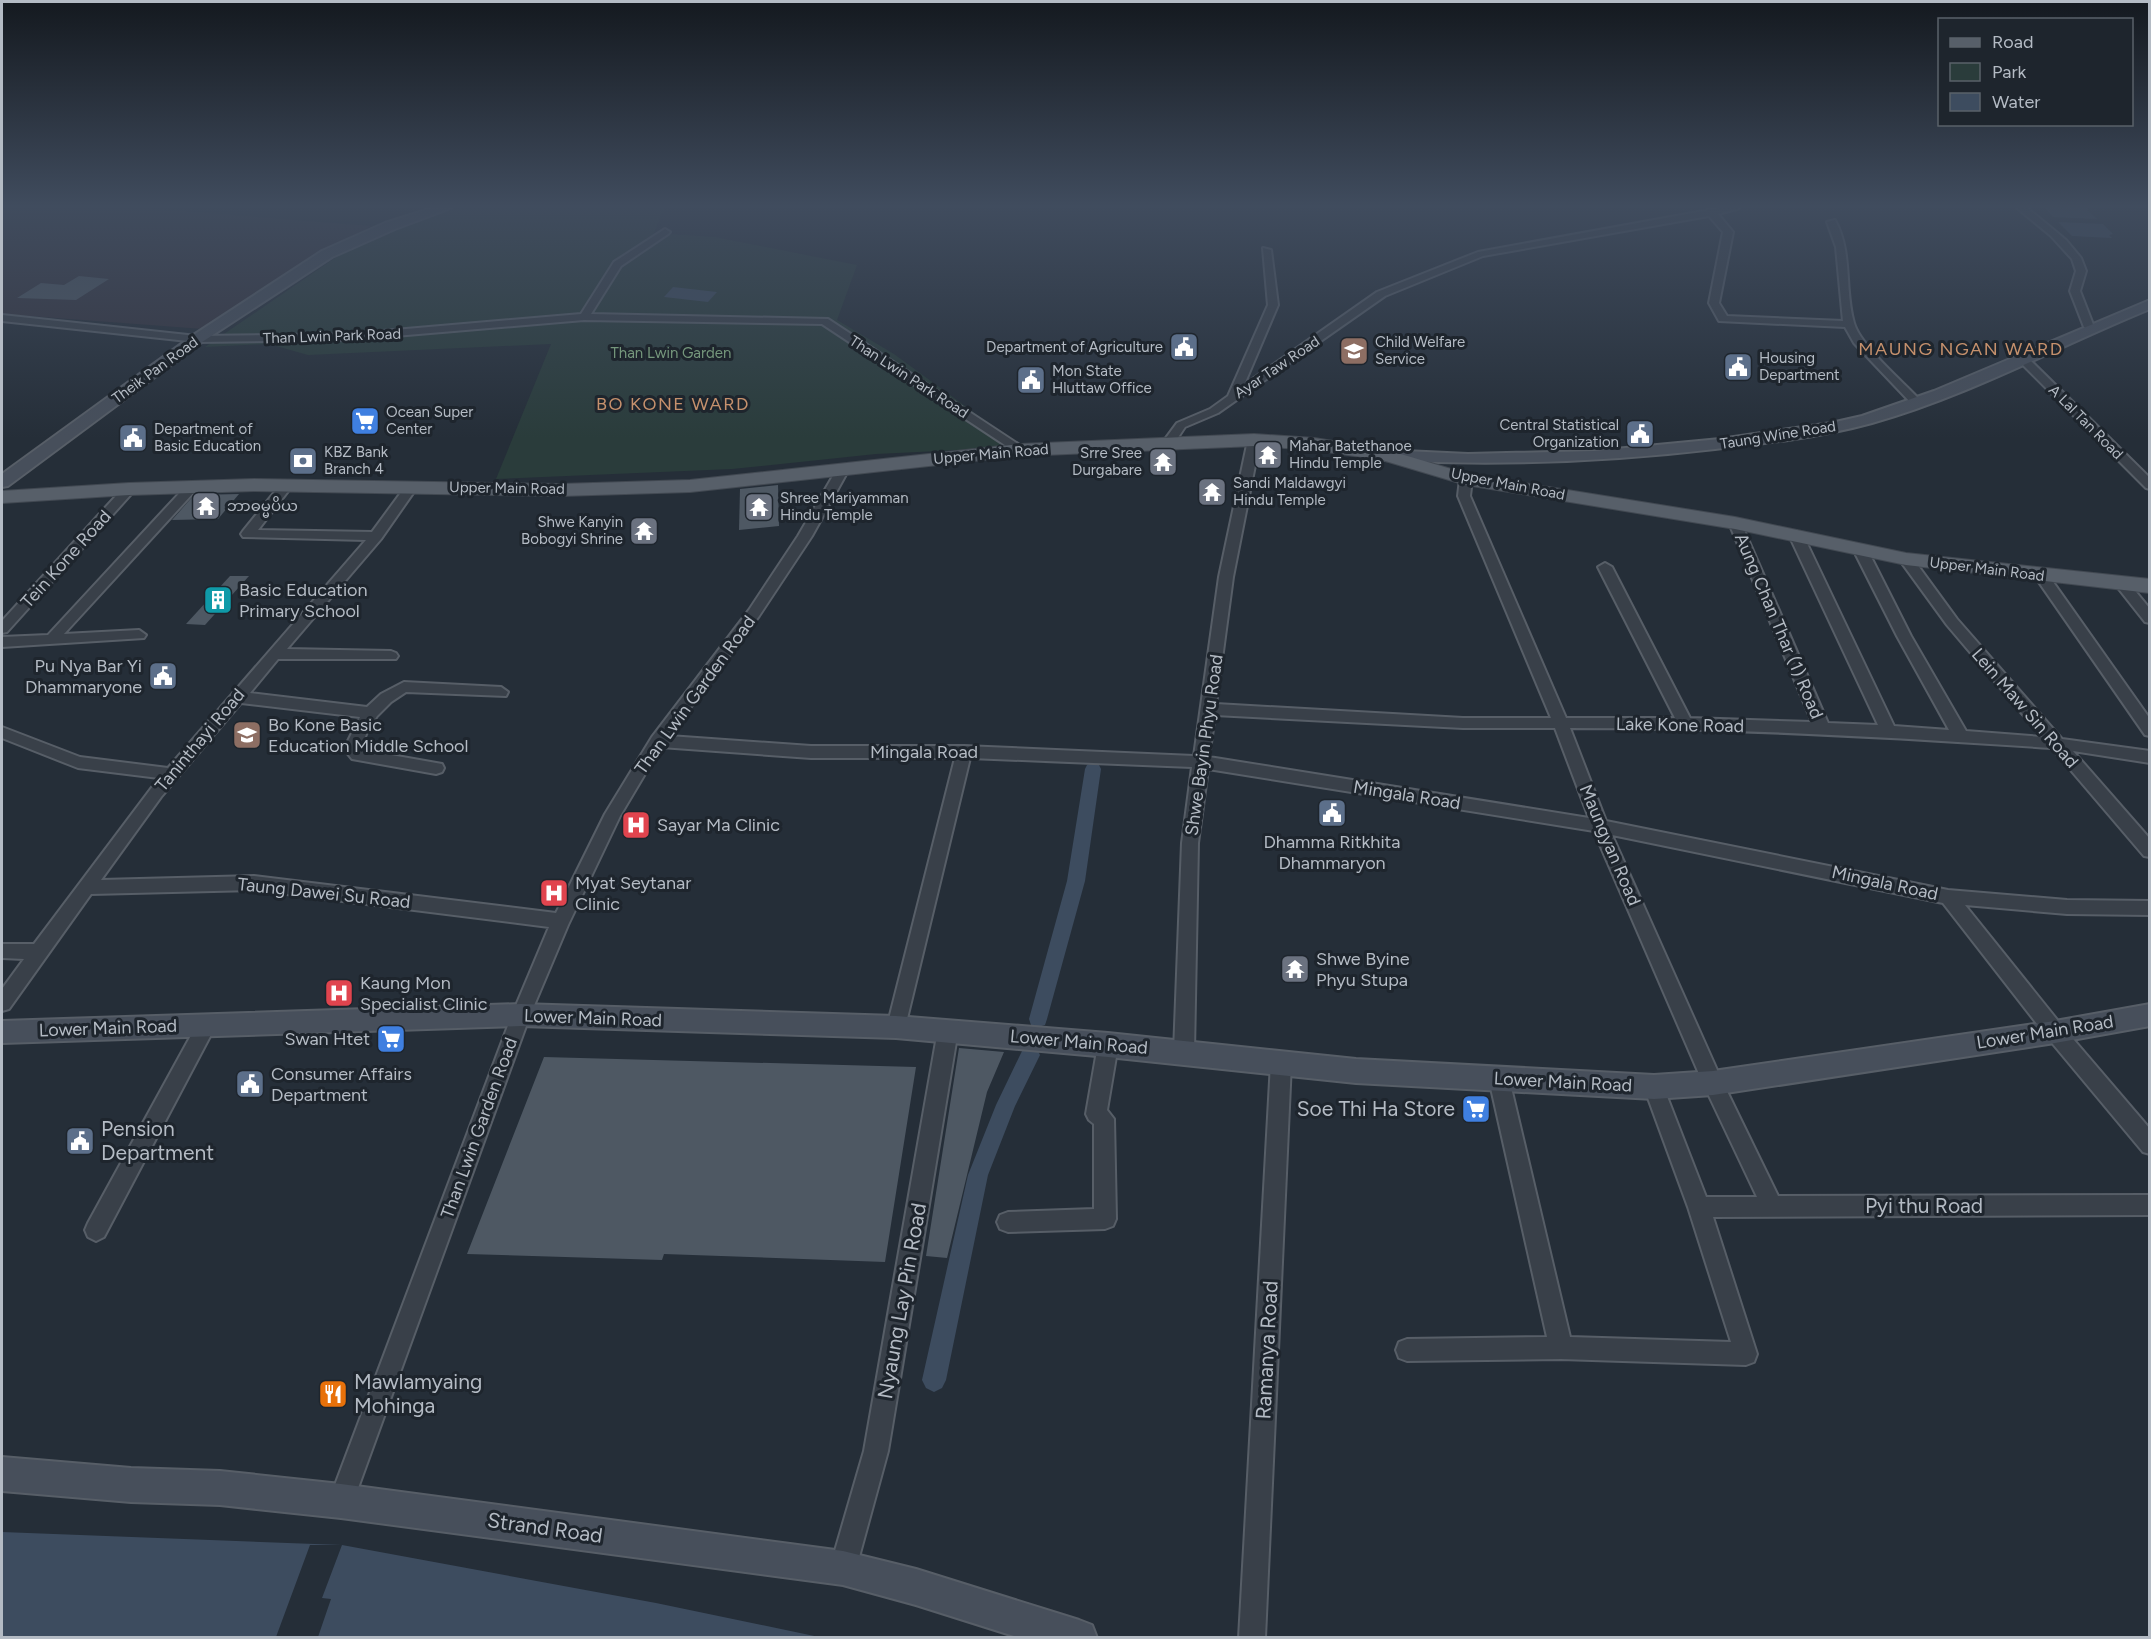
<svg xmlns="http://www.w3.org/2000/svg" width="2151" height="1639" viewBox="0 0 2151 1639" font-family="Figtree,'Noto Sans Myanmar',sans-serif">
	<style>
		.medical { fill: #34333e }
		.green { fill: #2a3c3b }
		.water { fill: #3d4c5f }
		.pier { fill: #252e38 }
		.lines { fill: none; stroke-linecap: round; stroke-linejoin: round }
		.canal { fill: #3d4c5f; fill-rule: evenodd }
		.building { fill: #4e5863 }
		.street-casing { stroke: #575e67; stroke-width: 4 }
		.secondary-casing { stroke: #575e67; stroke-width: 4 }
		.primary-casing { stroke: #424952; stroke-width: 2 }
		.street { fill: #394049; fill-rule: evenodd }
		.secondary { fill: #474f5b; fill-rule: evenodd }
		.primary { fill: #575f69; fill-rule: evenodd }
		.labels { text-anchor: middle; stroke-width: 6; stroke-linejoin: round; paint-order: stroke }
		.far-street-label { font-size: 15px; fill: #b4bbc4; stroke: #1e252d }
		.far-poi-label { font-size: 15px; fill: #b4bbc4; stroke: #1e252d; text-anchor: start }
		.far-park-label { font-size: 15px; fill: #75977c; stroke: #1e252d }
		.far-quarter-label { font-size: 18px; letter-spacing: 1.5px; fill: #c6916d; stroke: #1e252d }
		.street-label { font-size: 18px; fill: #b4bbc4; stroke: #1e252d }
		.poi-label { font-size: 18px; fill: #b4bbc4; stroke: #1e252d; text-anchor: start }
		.near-poi-label { font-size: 21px; fill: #b4bbc4; stroke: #1e252d; text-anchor: start }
		.near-street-label { font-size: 21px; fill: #b4bbc4; stroke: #1e252d }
	</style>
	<rect width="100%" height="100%" fill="#252e38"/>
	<path class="medical" d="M2,208h144l225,18 -168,103 -201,-15z"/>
	<path class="green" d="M458,208h206l-10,25 61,4 142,28 -20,55 57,34 127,93 -145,7 -144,15 -236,10 55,-135 -243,11 -39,-11 -64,3 130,-89 60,-30z"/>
	<g class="water">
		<path d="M2045,208h41l11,11 -44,-2z"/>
		<path d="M2058,222l45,2 10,10 -4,1 3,3 -40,-2z"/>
		<path d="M673,287l44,5 -9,10 -44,-5z"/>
		<path d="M2,1532l340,13 314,58 163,34 -817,1z"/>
	</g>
	<path class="pier" d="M310,1545h32l-20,53 9,1 -13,38h-42z"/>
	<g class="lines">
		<g class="canal">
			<path d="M1093,763l6,2 2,4 -16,112 -38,138 -2,6 -7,2 -7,-2 -2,-6 38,-138 18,-112 2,-4z"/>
			<path d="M1030,1046l7,3 3,6 -25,51 -27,69 -42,205 -4,8 -8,4 -8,-4 -4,-8 46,-205 28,-70 27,-56z"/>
		</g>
	</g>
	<g class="building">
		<path d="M79,276l30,3 -33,21 -59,-2 24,-15 23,2z"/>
		<path d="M778,485l1,41 -40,4 1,-41z"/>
		<path d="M239,494l-21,25 -46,1 22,-25z"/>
		<path d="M230,576h19l-44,49 -19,-1z"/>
		<path d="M959,1048l45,4 -17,40 -40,166 -21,-2z"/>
		<path d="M544,1057l372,10 -31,195 -221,-8 -2,6 -195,-6z"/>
	</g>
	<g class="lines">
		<g class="street-casing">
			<g id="street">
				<path d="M1720,208h20l-22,6 15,18 -14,71 8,13 116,5 -7,-74 -9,-25 8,-2c18,33 9,69 19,103 6,22 49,59 66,77v4h-8l-58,-61 -9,-16 -126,-6 -10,-18 14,-71 -14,-16 -226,40 -98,40 -167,117 -33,14 -12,18 -4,1 -6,-4 14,-19 33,-14 18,-13 40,-91 -5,-57 8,2 7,55 -34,80 133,-93 101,-40z"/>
				<path d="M2017,208h10l4,3 35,29 15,18 5,13 -6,20 14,36 -1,2 -4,1 -5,-3 -14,-36 6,-20 -4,-12 -21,-23z"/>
				<path d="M665,229l5,3 -2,2 -47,32 -30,48 237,5 199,131 -6,4 -4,-1 -195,-129 -238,-4 -236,20 -151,2 -195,-21v-6l195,21 151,-2 233,-20 33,-52z"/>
				<path d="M2023,356l4,1 123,121v11l-4,-1 -127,-127v-4z"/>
				<path d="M1254,436l6,4 -27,137 -17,127 247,14h88l-93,-222 2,-17 6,-4 6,4 -2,17 96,222h109l-77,-151 7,-4 7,4 78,151 122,4 -83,-199 6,-4 6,4 87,200 50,2 -89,-190 7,-4 7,4 91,191 55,4 -52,-94 -44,-87 7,-4 7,4 44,87 55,95 76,6 -95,-112 -48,-66 2,-3h10l46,63 105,120 88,12v12l-77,-12 77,88v18l-6,-1 -92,-108c-160,-11 -321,-20 -482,-20l36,93 342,69 119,10 83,1v14l-83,-1 -102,-9 97,121 88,103v25l-7,-2 -95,-114 -105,-135 -331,-68 109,244 57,117 372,-1v20l-437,2 44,137 -3,8 -8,3 -185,-6 -154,2 -8,-3 -3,-8 3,-8 8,-3 140,-2 -58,-258 3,-6 7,-3 7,3 3,6 61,258 161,5 -43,-135 -44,-120 3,-6 7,-3 7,3 45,116h51l-54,-114 -109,-252 -386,-62 -10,74 -4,209 -3,6 -7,3 -7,-3 -3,-6 8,-209 10,-76 -222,-9 -65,269 -2,6 -7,2 -7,-2 -2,-6 68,-269h-144l-150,-11 -41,69 -52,109 -38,90 -180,495 -9,3 -9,-3 -3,-9 183,-486 37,-88 -295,-37 -163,4 -82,115 -7,2v-22l22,-30 -22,-1v-14h32l125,-166 -81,-10 -76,-30v-11l78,30 88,11 198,-228 -123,-3 -2,-3 2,-3 39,-48 4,-1 6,4 -34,44 114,2 36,-49h8l2,3 -37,53 -94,110 104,2 5,2 2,3 -2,3h-118l-28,34 117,14 14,-13 23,-12 97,5 7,5 -2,4 -100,-4 -15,10 -14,14 -9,14 -8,18 3,2 79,14 2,4 -2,4 -6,2 -84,-15 -8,-10 16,-32 -119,-14 -80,94 -60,83 153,-4 302,37 49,-99 47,-77 97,-127 49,-74 39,-67 6,-4 6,4 -37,67 -53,80 -90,120 142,10h153l230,10 25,-179 29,-137zM1215,715l248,13h92l34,90 -380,-61z"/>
				<path d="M191,484l6,4 -2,3 -131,143 75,-4 7,5 -2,3 -142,9v-10l46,-2 139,-150z"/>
				<path d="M129,485l4,1 2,3 -2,3 -126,140 -5,1v-12l123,-135z"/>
				<path d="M2041,571l5,1 104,147v17l-5,-1 -111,-160z"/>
				<path d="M2122,580l5,1 23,28v14l-5,-1 -30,-38z"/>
				<path d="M207,1017l7,2 2,6 -112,212 -8,4 -8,-4 -3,-7 3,-7 112,-204z"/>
				<path d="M948,1022l7,2 3,6 -70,421 -32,117 -4,9 -9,4 -9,-4 -4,-9 34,-117 74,-421 3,-6z"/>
				<path d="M1108,1037l7,2 3,6 -11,65 7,9 2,100 -3,7 -8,3 -97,3 -8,-3 -3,-7 3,-7 8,-3 86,-3v-85l-5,-4 -3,-6 12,-69 3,-6z"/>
				<path d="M1281,1054l7,3 3,6 -26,575h-26l32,-575 3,-6z"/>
			</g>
		</g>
		<g class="secondary-casing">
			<g id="secondary">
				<path d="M432,208h19l-56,21 -63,28 -130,85 -194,144 -6,1v-13l190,-138 130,-85 63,-28z"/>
				<path d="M2150,300v9c-93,38 -182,87 -278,114 -51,14 -104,20 -157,26 -110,13 -220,17 -331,11l-8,-5 8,-5 84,4 126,-3 126,-12 111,-16 31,-7 72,-25z"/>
				<path d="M521,1004l375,12 212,17 248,26 298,16 59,-4 342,-50 95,-17v22l-95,17 -342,52 -59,4 -298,-16 -248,-26 -212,-19 -375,-12 -519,17v-22z"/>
				<path d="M2,1457l129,11 89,3 121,13 502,67 73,18 163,51 13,5 5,13h-77l-104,-33 -73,-20 -502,-67 -121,-13 -89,-3 -129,-11z"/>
			</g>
		</g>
		<g class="primary-casing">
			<path id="primary" d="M1254,434l60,4 70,11 84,25 267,43 171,36 244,26v14l-244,-28 -171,-36 -269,-44 -84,-25 -68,-10 -60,-4 -233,10 -331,36 -129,4 -307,-5 -125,4 -127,8v-12l127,-8 125,-4 307,5 129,-4 331,-36z"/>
		</g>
		<use href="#street" class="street"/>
		<use href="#secondary" class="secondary"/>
		<use href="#primary" class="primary"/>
	</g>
	<linearGradient id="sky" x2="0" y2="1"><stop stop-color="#14191f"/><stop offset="0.47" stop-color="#404c5e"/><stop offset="1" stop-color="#404c5e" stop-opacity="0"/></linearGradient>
	<rect width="2151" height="438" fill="url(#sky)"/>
	<defs>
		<g id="civic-square" transform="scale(1.5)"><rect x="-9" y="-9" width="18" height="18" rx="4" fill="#5c6f8a" stroke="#1e252d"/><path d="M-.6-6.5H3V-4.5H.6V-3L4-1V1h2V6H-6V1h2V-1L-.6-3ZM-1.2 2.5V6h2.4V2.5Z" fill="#fff"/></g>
		<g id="school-square" transform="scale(1.5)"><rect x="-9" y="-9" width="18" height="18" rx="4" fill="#8d6e63" stroke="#1e252d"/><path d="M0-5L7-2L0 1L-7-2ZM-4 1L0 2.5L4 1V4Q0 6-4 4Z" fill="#fff"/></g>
		<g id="supermarket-square" transform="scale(1.5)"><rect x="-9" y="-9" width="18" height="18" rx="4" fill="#3f7fe0" stroke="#1e252d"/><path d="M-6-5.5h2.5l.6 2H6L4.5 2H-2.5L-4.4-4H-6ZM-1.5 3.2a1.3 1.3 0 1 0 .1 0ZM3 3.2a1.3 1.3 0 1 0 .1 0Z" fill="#fff"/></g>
		<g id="temple-square" transform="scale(1.5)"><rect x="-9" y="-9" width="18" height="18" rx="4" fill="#6b7280" stroke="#1e252d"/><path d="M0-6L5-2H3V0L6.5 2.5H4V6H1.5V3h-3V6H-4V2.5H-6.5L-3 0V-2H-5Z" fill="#fff"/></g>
		<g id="bank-square" transform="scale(1.5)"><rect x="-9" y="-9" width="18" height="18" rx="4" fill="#5c6f8a" stroke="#1e252d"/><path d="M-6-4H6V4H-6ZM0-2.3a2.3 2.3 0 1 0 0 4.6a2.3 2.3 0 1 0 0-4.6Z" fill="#fff"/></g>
		<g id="building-square" transform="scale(1.5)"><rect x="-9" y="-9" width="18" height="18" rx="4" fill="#0f9aa8" stroke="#1e252d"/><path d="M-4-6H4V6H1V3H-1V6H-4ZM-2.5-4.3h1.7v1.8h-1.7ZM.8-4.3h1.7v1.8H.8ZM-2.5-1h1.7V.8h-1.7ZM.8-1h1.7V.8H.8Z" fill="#fff"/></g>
		<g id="hospital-square" transform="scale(1.5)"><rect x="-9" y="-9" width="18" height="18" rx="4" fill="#e0444e" stroke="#1e252d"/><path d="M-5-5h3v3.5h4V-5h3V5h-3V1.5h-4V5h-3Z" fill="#fff"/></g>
		<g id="restaurant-square" transform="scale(1.5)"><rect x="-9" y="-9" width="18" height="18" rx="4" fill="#e8710a" stroke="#1e252d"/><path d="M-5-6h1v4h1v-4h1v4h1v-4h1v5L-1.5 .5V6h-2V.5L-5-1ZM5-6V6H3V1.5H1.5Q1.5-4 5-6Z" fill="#fff"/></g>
	</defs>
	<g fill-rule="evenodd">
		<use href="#civic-square" x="1184" y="347"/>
		<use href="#school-square" x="1354" y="351"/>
		<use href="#civic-square" x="1738" y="367"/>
		<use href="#civic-square" x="1031" y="380"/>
		<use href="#supermarket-square" x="365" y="421"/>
		<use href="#civic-square" x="1640" y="434"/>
		<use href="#civic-square" x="133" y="438"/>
		<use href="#temple-square" x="1268" y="455"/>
		<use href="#bank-square" x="303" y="461"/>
		<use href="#temple-square" x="1163" y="462"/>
		<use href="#temple-square" x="1212" y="492"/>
		<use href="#temple-square" x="206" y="506"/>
		<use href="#temple-square" x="759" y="507"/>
		<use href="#temple-square" x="644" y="531"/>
		<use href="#building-square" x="218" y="600"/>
		<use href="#civic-square" x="163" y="676"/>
		<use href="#school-square" x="247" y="735"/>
		<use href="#civic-square" x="1332" y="813"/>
		<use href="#hospital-square" x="636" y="825"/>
		<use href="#hospital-square" x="554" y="893"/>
		<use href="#temple-square" x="1295" y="969"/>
		<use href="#hospital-square" x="339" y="993"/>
		<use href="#supermarket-square" x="391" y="1039"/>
		<use href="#civic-square" x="250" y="1084"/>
		<use href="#supermarket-square" x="1476" y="1109"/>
		<use href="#civic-square" x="80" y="1141"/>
		<use href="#restaurant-square" x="333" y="1394"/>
	</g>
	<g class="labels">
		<g class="far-street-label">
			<text transform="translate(332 336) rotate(-2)" y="5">Than Lwin Park Road</text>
			<text transform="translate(1277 367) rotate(-34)" y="5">Ayar Taw Road</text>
			<text transform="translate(155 370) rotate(-36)" y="5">Theik Pan Road</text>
			<text transform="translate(909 377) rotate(33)" y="5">Than Lwin Park Road</text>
			<text transform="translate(2086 422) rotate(45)" y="5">A Lal Tan Road</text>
			<text transform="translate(1778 435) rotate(-9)" y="5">Taung Wine Road</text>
			<text transform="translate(991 454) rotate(-5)" y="5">Upper Main Road</text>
			<text transform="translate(1508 484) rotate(11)" y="5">Upper Main Road</text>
			<text transform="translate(507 488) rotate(1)" y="5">Upper Main Road</text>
			<text transform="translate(1987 569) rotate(7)" y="5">Upper Main Road</text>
		</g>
		<g class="far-poi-label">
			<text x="1375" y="347">Child Welfare<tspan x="1375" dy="17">Service</tspan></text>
			<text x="1163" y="352" text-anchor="end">Department of Agriculture</text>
			<text x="1759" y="363">Housing<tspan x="1759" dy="17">Department</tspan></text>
			<text x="1052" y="376">Mon State<tspan x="1052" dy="17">Hluttaw Office</tspan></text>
			<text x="386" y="417">Ocean Super<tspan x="386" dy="17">Center</tspan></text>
			<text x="1619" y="430" text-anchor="end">Central Statistical<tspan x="1619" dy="17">Organization</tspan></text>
			<text x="154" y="434">Department of<tspan x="154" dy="17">Basic Education</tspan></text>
			<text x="1289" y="451">Mahar Batethanoe<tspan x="1289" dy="17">Hindu Temple</tspan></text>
			<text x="324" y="457">KBZ Bank<tspan x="324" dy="17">Branch 4</tspan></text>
			<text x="1142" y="458" text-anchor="end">Srre Sree<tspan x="1142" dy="17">Durgabare</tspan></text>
			<text x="1233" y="488">Sandi Maldawgyi<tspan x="1233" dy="17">Hindu Temple</tspan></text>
			<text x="780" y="503">Shree Mariyamman<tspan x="780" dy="17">Hindu Temple</tspan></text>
			<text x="227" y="511">ဘာဓမ္မပိယ</text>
			<text x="623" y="527" text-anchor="end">Shwe Kanyin<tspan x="623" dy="17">Bobogyi Shrine</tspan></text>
		</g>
		<g class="far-park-label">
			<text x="671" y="358">Than Lwin Garden</text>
		</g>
		<g class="far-quarter-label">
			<text x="1961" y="355">MAUNG NGAN WARD</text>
			<text x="673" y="410">BO KONE WARD</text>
		</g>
		<g class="street-label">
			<text transform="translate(66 559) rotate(-48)" y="6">Tein Kone Road</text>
			<text transform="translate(1779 626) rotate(67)" y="6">Aung Chan Thar (1) Road</text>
			<text transform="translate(695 695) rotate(-54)" y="6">Than Lwin Garden Road</text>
			<text transform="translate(2025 708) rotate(49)" y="6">Lein Maw Sin Road</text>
			<text transform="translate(1680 725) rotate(1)" y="6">Lake Kone Road</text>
			<text transform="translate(200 740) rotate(-50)" y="6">Taninthayi Road</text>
			<text transform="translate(1204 745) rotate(-82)" y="6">Shwe Bayin Phyu Road</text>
			<text x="924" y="758">Mingala Road</text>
			<text transform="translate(1407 795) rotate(9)" y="6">Mingala Road</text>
			<text transform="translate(1610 845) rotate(67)" y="6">Maungyan Road</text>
			<text transform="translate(1885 883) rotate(12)" y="6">Mingala Road</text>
			<text transform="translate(324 893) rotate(6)" y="6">Taung Dawei Su Road</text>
			<text transform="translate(593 1018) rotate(2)" y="6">Lower Main Road</text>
			<text transform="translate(108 1028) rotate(-2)" y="6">Lower Main Road</text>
			<text transform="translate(2045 1032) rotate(-9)" y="6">Lower Main Road</text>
			<text transform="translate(1079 1042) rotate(5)" y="6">Lower Main Road</text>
			<text transform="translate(1563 1082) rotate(3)" y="6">Lower Main Road</text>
			<text transform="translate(479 1128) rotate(-70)" y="6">Than Lwin Garden Road</text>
		</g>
		<g class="poi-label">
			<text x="239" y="596">Basic Education<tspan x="239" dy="21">Primary School</tspan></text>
			<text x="142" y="672" text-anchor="end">Pu Nya Bar Yi<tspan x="142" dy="21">Dhammaryone</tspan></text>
			<text x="268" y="731">Bo Kone Basic<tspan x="268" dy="21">Education Middle School</tspan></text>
			<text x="657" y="831">Sayar Ma Clinic</text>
			<text x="1332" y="848" text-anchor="middle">Dhamma Ritkhita<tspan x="1332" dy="21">Dhammaryon</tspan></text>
			<text x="575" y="889">Myat Seytanar<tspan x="575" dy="21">Clinic</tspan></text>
			<text x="1316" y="965">Shwe Byine<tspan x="1316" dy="21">Phyu Stupa</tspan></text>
			<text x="360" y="989">Kaung Mon<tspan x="360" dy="21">Specialist Clinic</tspan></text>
			<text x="370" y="1045" text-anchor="end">Swan Htet</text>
			<text x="271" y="1080">Consumer Affairs<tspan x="271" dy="21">Department</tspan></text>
		</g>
		<g class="near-poi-label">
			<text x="1455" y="1116" text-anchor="end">Soe Thi Ha Store</text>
			<text x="101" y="1136">Pension<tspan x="101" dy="24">Department</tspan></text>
			<text x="354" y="1389">Mawlamyaing<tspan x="354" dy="24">Mohinga</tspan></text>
		</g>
		<g class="near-street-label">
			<text x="1924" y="1213">Pyi thu Road</text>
			<text transform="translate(902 1301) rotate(-80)" y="7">Nyaung Lay Pin Road</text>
			<text transform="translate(1267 1350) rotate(-87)" y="7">Ramanya Road</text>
			<text transform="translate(545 1528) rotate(8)" y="7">Strand Road</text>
		</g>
	</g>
	<rect width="2151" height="1639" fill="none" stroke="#b4bbc4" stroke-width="6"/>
	<rect x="1938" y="18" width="195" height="108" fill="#1e252d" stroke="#5a6169" stroke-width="1.5"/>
	<rect x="1950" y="38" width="30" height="9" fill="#575f69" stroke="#5a6169" stroke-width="1.5"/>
	<text x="1992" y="48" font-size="18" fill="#b4bbc4">Road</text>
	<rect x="1950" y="63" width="30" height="18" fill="#2a3c3b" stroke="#5a6169" stroke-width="1.5"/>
	<text x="1992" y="78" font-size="18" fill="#b4bbc4">Park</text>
	<rect x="1950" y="93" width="30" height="18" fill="#3d4c5f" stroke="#5a6169" stroke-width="1.5"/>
	<text x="1992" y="108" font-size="18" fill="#b4bbc4">Water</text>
</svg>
